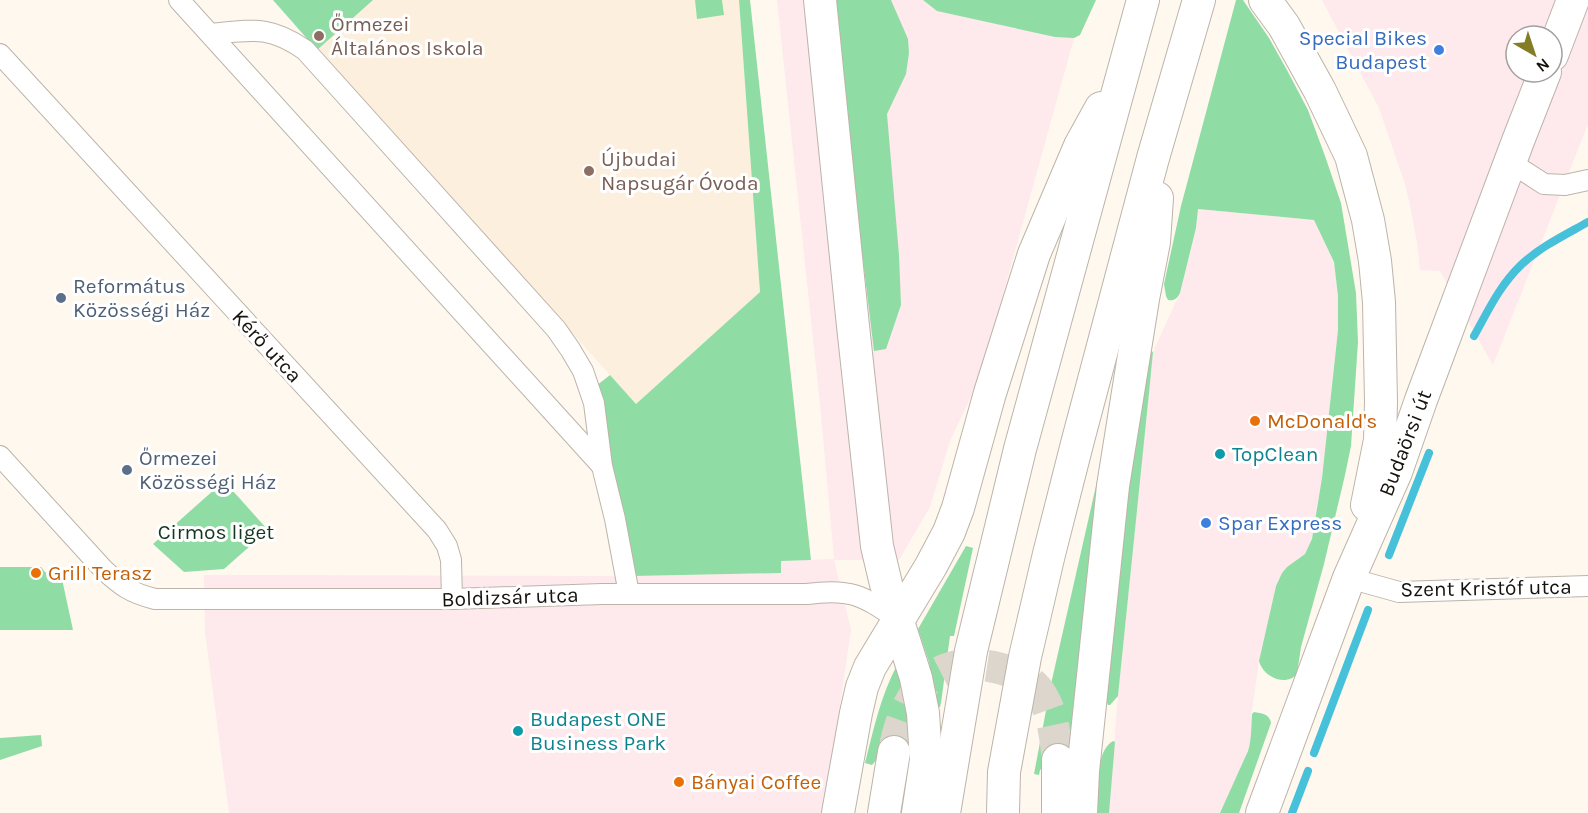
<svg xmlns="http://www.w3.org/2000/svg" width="1588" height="813" viewBox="0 0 1588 813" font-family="Karla,sans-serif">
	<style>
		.commercial { fill: #fee9ed; fill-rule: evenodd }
		.built { fill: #fdefdd }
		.green { fill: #8fdda4 }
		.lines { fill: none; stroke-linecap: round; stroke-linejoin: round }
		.stream { stroke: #46c1d9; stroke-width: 8 }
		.primary-tunnel { stroke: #dcd6cd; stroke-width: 32; stroke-dasharray: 32 16; stroke-linecap: butt }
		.minor-casing { stroke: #bcb4a9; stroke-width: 22 }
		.primary-casing { stroke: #bcb4a9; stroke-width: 34 }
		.minor { stroke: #fff; stroke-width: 20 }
		.primary { stroke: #fff; stroke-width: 32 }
		.education-dot { fill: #8d6e63; stroke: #fff; stroke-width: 2 }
		.shop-dot { fill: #3f7fe0; stroke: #fff; stroke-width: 2 }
		.service-dot { fill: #5c6f8a; stroke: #fff; stroke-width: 2 }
		.food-dot { fill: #e8710a; stroke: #fff; stroke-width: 2 }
		.culture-dot { fill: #0f9aa8; stroke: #fff; stroke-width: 2 }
		.labels { text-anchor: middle; stroke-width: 6; stroke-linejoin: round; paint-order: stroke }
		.education-label { font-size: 21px; fill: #785e54; stroke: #fff; text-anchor: start }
		.shop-label { font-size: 21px; fill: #366cbe; stroke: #fff; text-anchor: end }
		.service-label { font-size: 21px; fill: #4e5e75; stroke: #fff; text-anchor: start }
		.street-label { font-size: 21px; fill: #15120e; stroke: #fff }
		.food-label { font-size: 21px; fill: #c56008; stroke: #fff; text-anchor: start }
		.culture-label { font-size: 21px; fill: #0d838f; stroke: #fff; text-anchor: start }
		.park-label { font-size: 21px; fill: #153620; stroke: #fff }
	</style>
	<rect width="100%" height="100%" fill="#fff8ef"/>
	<g class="commercial">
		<path d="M777,0h319l-16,35 -6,3 -94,340 -30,63 -20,66 -31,53h-65l17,70 -27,183h-595l-24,-181 -1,-57 430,1 147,-3 -1,-12 54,-2 -13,-145z"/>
		<path d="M1322,0h266v124l-95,241 -53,-94 -20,-1 -3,-28 -8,-41 -5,-20 -25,-73zM1516,36h36v36h-36z"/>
		<path d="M1198,209l116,11 20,42 4,34v34l-16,148 -10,61 -3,9 -4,6 -18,13 -5,6 -6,13 -17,75 -8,57v22l-8,24 -23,49h-112l10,-117 35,-344 27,-59 16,-65z"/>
	</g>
	<path class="built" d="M273,0h466l21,292 -124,112z"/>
	<g class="green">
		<path d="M273,0h100l-56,50z"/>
		<path d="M695,0h27l2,15 -27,4z"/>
		<path d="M739,0h11l61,560 -30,1v12l-147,3 -38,-190 14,-11 26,29 124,-112z"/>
		<path d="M834,0h57l17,39 1,14 -3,21 -19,40 12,141 2,50 -15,44 -12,2 -34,-282z"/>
		<path d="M923,0h173l-16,35 -6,3 -19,-1 -118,-26z"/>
		<path d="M1236,0h7l26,38 19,34 20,38 17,46 16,47 15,90 2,49 -7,104 -6,29 -21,89 -23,83 -4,27c-11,13 -34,3 -38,-13l17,-75 6,-13 5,-6 18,-13 7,-15 10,-61 16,-148v-34l-4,-34 -20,-42 -116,-11 -2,19 -16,65c-3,6 -6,8 -12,7l-2,-4 -2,-12 17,-78z"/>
		<path d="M1151,351l2,1 -4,41 -31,303 -8,9h-2l-2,-4 21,-200 21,-145z"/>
		<path d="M1103,455l-27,321 -29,-12 -7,6 -1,5 -5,-1 17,-90z"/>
		<path d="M224,481l44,49 -44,39 -40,3 -31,-28z"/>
		<path d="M966,546l7,2 -19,88h-4l-9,67 -1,4h-3l-8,-45 -11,-33z"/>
		<path d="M0,567h41l4,5 17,7 11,51h-73z"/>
		<path d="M897,665l8,5 5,92 -3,-4 -28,-1 -7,8 -7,-2c9,-35 15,-65 32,-98z"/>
		<path d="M1254,712c7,1 16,2 17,11l-32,90h-19l28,-62c4,-13 3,-24 4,-37z"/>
		<path d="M41,735l1,11 -42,14v-22z"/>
		<path d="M1113,741l2,1 -6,71h-11c0,-20 -4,-61 15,-72z"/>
	</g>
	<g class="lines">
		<g class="stream">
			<path d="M1474,336c14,-25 26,-51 47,-71 19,-18 44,-30 67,-43"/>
			<path d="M1389,555l40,-102"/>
			<path d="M1314,753l54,-143"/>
			<path d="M1292,813l16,-42"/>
		</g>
		<path class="primary-tunnel" d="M894,752c10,-56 37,-98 100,-85 17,4 33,9 44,23 15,20 17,46 20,70"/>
		<g class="minor-casing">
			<g id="minor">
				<path d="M179,0l423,466"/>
				<path d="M211,34c41,-4 58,-9 94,16l251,279 14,20 13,22 11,32 8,63 13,53 14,75"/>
				<path d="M0,54l437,476 10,16 4,14 1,39"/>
				<path d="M1510,162l34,22 21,1 23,-5"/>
				<path d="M0,456l103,113c18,17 28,24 52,30h297l150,-5h205c43,-6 55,1 90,25"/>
				<path d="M1349,578l50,14 189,-6"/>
			</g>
		</g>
		<g class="primary-casing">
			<g id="primary">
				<path d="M820,0l33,326 24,220 9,38 30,94 7,35 3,47 -8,53"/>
				<path d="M1265,0l19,26 36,65 31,65 17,64 7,41 4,41 2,100 -1,38 -13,65"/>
				<path d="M1552,55l21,-55"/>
				<path d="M1058,760v53"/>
				<path d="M838,813l18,-100 6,-26 8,-20 61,-101 18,-34 9,-24 32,-115 44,-139 46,-108 21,-38"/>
				<path d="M884,813l10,-61"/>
				<path d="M944,813l27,-162 49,-202 123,-449"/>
				<path d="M1003,813l1,-41 21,-115 24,-103 29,-114 75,-282 46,-158"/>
				<path d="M1081,813l2,-42 30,-285 30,-187 11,-57 3,-44"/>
				<path d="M1262,813l87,-235 47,-106 25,-72 97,-259 27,-69"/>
			</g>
		</g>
		<use href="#minor" class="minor"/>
		<use href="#primary" class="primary"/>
	</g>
	<g class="education-dot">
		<circle cx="319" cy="36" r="6"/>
		<circle cx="589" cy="171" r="6"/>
	</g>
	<g class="shop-dot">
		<circle cx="1439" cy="50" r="6"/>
		<circle cx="1206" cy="523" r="6"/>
	</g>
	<g class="service-dot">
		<circle cx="61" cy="298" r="6"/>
		<circle cx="127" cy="470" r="6"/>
	</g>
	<g class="food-dot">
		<circle cx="1255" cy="421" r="6"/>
		<circle cx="36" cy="573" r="6"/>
		<circle cx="679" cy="782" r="6"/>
	</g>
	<g class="culture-dot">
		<circle cx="1220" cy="454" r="6"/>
		<circle cx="518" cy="731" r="6"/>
	</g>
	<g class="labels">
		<g class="education-label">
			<text x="331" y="31">Őrmezei<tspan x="331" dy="24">Általános Iskola</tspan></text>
			<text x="601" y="166">Újbudai<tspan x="601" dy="24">Napsugár Óvoda</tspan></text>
		</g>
		<g class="shop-label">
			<text x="1427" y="45">Special Bikes<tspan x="1427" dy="24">Budapest</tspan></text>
			<text x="1218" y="530" text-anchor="start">Spar Express</text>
		</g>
		<g class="service-label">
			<text x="73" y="293">Református<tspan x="73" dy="24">Közösségi Ház</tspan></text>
			<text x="139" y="465">Őrmezei<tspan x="139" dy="24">Közösségi Ház</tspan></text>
		</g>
		<g class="street-label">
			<text transform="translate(267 346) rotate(47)" y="7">Kérő utca</text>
			<text transform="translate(1405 443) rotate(-69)" y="7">Budaörsi út</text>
			<text transform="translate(1486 588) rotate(-1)" y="7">Szent Kristóf utca</text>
			<text transform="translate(510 597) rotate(-2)" y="7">Boldizsár utca</text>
		</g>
		<g class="food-label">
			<text x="1267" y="428">McDonald's</text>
			<text x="48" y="580">Grill Terasz</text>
			<text x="691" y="789">Bányai Coffee</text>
		</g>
		<g class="culture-label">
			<text x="1232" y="461">TopClean</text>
			<text x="530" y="726">Budapest ONE<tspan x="530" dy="24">Business Park</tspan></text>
		</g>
		<g class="park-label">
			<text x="216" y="539">Cirmos liget</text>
		</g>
	</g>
	<g transform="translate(1534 54) rotate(141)"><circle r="28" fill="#ffffff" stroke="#a1a09f" stroke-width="1.5"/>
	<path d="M0-4.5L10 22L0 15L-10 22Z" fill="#837e25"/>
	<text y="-9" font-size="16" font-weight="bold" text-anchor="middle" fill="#15120e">N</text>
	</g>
</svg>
